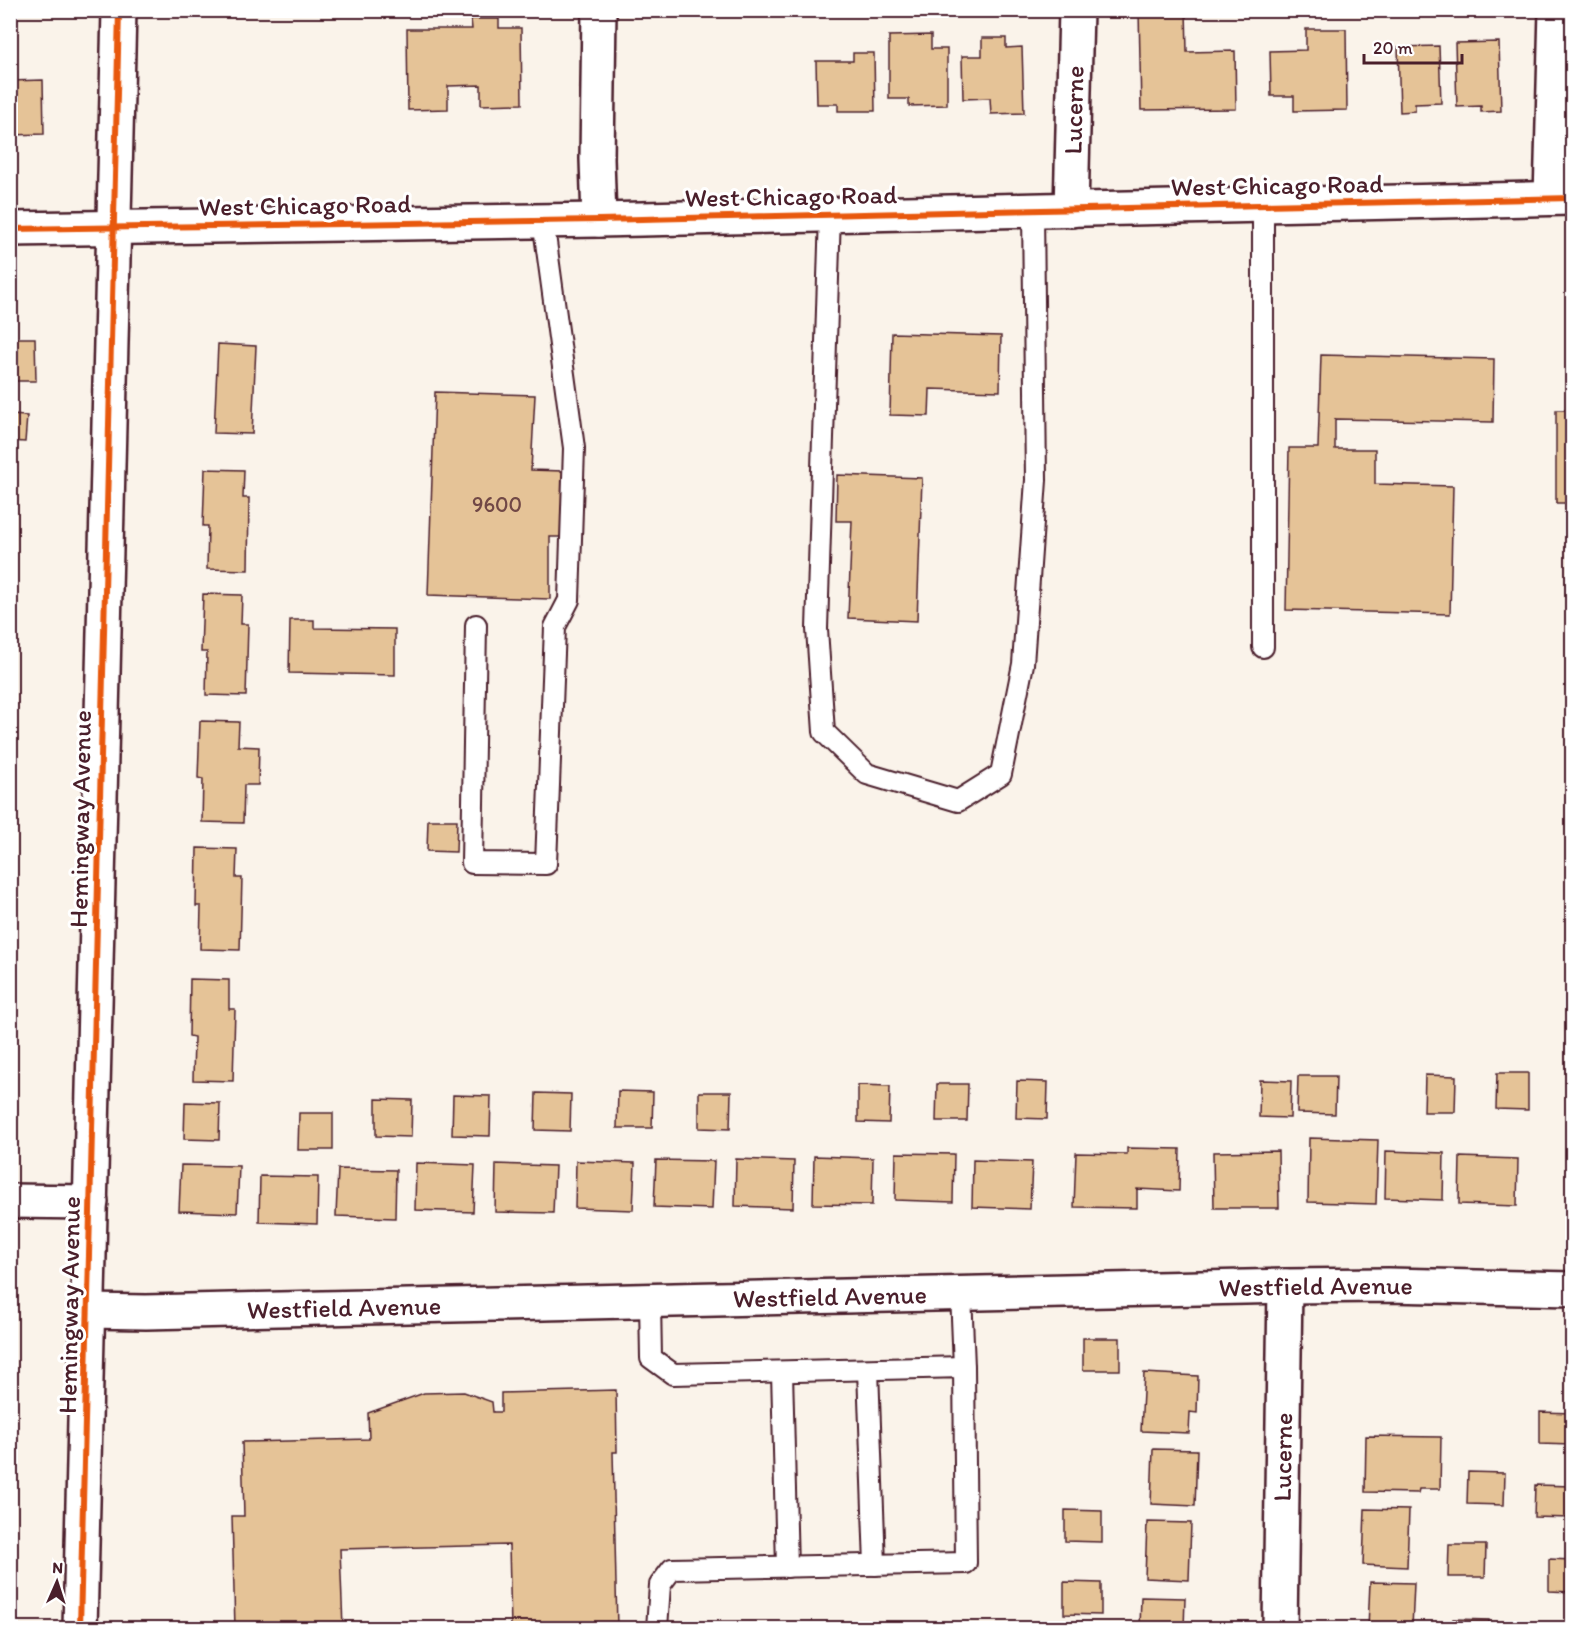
<svg xmlns="http://www.w3.org/2000/svg" width="1583" height="1639" viewBox="0 0 1583 1639" font-family="Itim,sans-serif">
	<style>
		.building { fill: #e5c397; stroke: #4a1f2b; stroke-width: 1.5 }
		.lines { fill: none; stroke-linecap: round; stroke-linejoin: round }
		.lane-casing { stroke: #4a1f2b; stroke-width: 24 }
		.street-casing { stroke: #4a1f2b; stroke-width: 38 }
		.secondary-casing { stroke: #4a1f2b; stroke-width: 38 }
		.lane { stroke: #fff; stroke-width: 20 }
		.street { stroke: #fff; stroke-width: 33 }
		.secondary { stroke: #fff; stroke-width: 33 }
		.cycleway-casing { stroke: #fff; stroke-width: 10 }
		.cycleway { stroke: #e8590c; stroke-width: 6 }
		.labels { text-anchor: middle; stroke-width: 6; stroke-linejoin: round; paint-order: stroke }
		.number-label { font-size: 22px; fill: #714846 }
		.street-label { font-size: 26px; fill: #4a1f2b; stroke: #fff }
	</style>
	<rect width="100%" height="100%" fill="#faf3ea"/>
	<filter id="ink" filterUnits="userSpaceOnUse"><feTurbulence type="fractalNoise" baseFrequency=".0167" numOctaves="2"/><feDisplacementMap in="SourceGraphic" scale="12" xChannelSelector="R" yChannelSelector="G"/><feConvolveMatrix kernelMatrix="1 2 1 2 8 2 1 2 1" color-interpolation-filters="sRGB"/></filter>
	<g filter="url(#ink)">
		<g class="building">
			<path d="M1139,10h47l1,42 48,-1 1,58 -95,1z"/>
			<path d="M471,19h28v9h22l1,76 -41,1v-20l-33,1v23l-40,1 -1,-81h65z"/>
			<path d="M1306,29h40l1,81 -53,1v-15h-23l-1,-45 36,-1z"/>
			<path d="M931,35v14h16v56l-38,1v-7h-20v-63z"/>
			<path d="M982,38h24v10l16,-1 2,66 -33,1 -1,-16 -27,1 -1,-43h20z"/>
			<path d="M1499,42l2,69 -20,1v-6l-24,1 -2,-64z"/>
			<path d="M1439,46l2,57 -26,1v7l-15,1 -2,-65z"/>
			<path d="M853,53h21l1,58h-37v-7h-21l-1,-43h37z"/>
			<path d="M43,80l1,54 -34,1v-54z"/>
			<path d="M892,333l109,3 -1,55 -70,-2 -1,27 -39,-1z"/>
			<path d="M10,338h25l1,43h-26z"/>
			<path d="M218,344l38,2 -4,88 -38,-1z"/>
			<path d="M1321,355l173,4 -1,63 -158,-3v30h40v35l78,2 -3,128 -164,-4 3,-162h29z"/>
			<path d="M435,392l100,3 -4,75 32,1v66h-13v62l-122,-4z"/>
			<rect x="1556" y="410" width="16" height="93"/>
			<path d="M10,415l17,1 -2,26 -15,-1z"/>
			<path d="M205,469l39,1 -1,28h6l-1,72 -41,-1 1,-43h-5z"/>
			<path d="M837,475l85,3 -5,143 -69,-3 4,-97h-16z"/>
			<path d="M203,594l39,1 -1,29h7l-2,72 -40,-1 1,-43h-6z"/>
			<path d="M290,620h24v8l81,1v46l-106,-2z"/>
			<path d="M200,721l39,1 -1,24 21,1 -1,38h-14l-1,38 -41,-1 1,-43 -5,-1z"/>
			<path d="M428,820h29l-1,32 -29,-1z"/>
			<path d="M197,848l40,1 -1,29h6l-2,72 -40,-1 1,-43h-5z"/>
			<path d="M190,979l39,1v29h6l-2,72 -40,-1 1,-43 -5,-1z"/>
			<path d="M1497,1073h31v37l-32,-1z"/>
			<path d="M1425,1075l31,1 -1,36h-31z"/>
			<path d="M1298,1076h38l-1,38 -38,-1z"/>
			<path d="M1260,1080l31,1 -1,37 -31,-1z"/>
			<path d="M1017,1081l31,1 -1,37 -31,-1z"/>
			<path d="M937,1084h31l-1,37h-31z"/>
			<path d="M858,1085l32,1 -1,37 -31,-1z"/>
			<path d="M618,1091l35,1 -1,36h-35z"/>
			<path d="M699,1092h32l-1,37 -31,-1z"/>
			<path d="M536,1093l35,1 -1,37 -35,-1z"/>
			<path d="M453,1095l38,1 -1,40 -38,-1z"/>
			<path d="M376,1099l36,1 -1,37 -35,-1z"/>
			<path d="M185,1102l35,1 -1,37 -35,-1z"/>
			<path d="M299,1113h34v37h-35z"/>
			<path d="M1309,1138l69,2 -2,64 -68,-2z"/>
			<path d="M1127,1148l53,1 -1,42 -42,-2v19l-63,-1 2,-54 51,1z"/>
			<path d="M1278,1151l1,57h-65l-1,-56z"/>
			<path d="M1386,1151l58,2 -1,47 -58,-2z"/>
			<path d="M896,1153l58,1 -1,48 -58,-2z"/>
			<path d="M814,1156l59,2 -1,47 -59,-1z"/>
			<path d="M1460,1157l58,2 -1,47 -58,-2z"/>
			<path d="M736,1159l58,2 -1,47 -58,-2z"/>
			<path d="M656,1160l58,1 -2,48 -58,-2z"/>
			<path d="M973,1160l59,2 -2,47 -58,-2z"/>
			<path d="M576,1161l59,2 -2,47 -58,-2z"/>
			<path d="M416,1163l59,2 -2,47 -58,-2z"/>
			<path d="M496,1164l59,2 -2,47 -58,-1z"/>
			<path d="M181,1165l58,1 -2,47 -58,-2z"/>
			<path d="M338,1169l58,1 -1,48 -59,-2z"/>
			<path d="M260,1176l58,1 -1,47 -58,-2z"/>
			<rect x="1083" y="1338" width="37" height="32"/>
			<path d="M1144,1373l54,3 -1,37 -7,-1 -1,21 -48,-2z"/>
			<path d="M616,1390l1,62h-4l4,176h-106l-2,-83 -169,4 3,79h-108l-3,-112h12l-2,-74 127,-3 -1,-26 56,-20 40,-1 28,10 1,10h8v-19z"/>
			<path d="M1540,1412l32,1v32l-32,-1z"/>
			<path d="M1366,1436l75,1 -1,52h-21l-1,4 -53,-1z"/>
			<path d="M1153,1449l44,1 -2,56 -44,-2z"/>
			<path d="M1468,1472l37,1 -1,32 -37,-1z"/>
			<path d="M1535,1485l37,1 -1,32 -37,-1z"/>
			<path d="M1365,1509l44,1 -2,57 -44,-2z"/>
			<path d="M1065,1510l37,1v31l-37,-1z"/>
			<path d="M1147,1522l44,1 -2,57 -44,-2z"/>
			<path d="M1449,1545h37l-1,32h-37z"/>
			<path d="M1549,1559l23,1v32l-23,-1z"/>
			<path d="M1064,1582l37,1v32l-37,-1z"/>
			<path d="M1370,1582l44,1 -2,45h-44z"/>
			<path d="M1141,1597l44,1 -1,30h-44z"/>
			<path d="M1453,1619l36,1v8h-37z"/>
		</g>
		<g class="lines">
			<g class="lane-casing">
				<g id="lane">
					<path d="M830,214l-13,415 7,103 43,42 91,27 43,-27 22,-110 13,-184 -3,-269"/>
					<path d="M476,625l-4,238 74,1 9,-237 14,-27 5,-152 -31,-228"/>
					<path d="M1263,647v-442"/>
					<path d="M961,1293l3,74"/>
					<path d="M650,1301l1,57 22,16 291,-7 2,196 -294,6 -12,16 -3,43"/>
					<path d="M868,1370l7,195"/>
					<path d="M782,1372l5,195"/>
				</g>
			</g>
			<g class="street-casing">
				<g id="street">
					<path d="M1551,198l5,-188"/>
					<path id="s1" d="M1071,210l5,-200"/>
					<path d="M599,220l-2,-61 2,-149"/>
					<path d="M10,1201l81,1"/>
					<path id="s2" d="M88,1311l58,1 1139,-26 103,-1 184,4"/>
					<path d="M80,1628l39,-1618"/>
					<path id="s3" d="M1280,1628l5,-342"/>
				</g>
			</g>
			<g class="secondary-casing">
				<path id="secondary" d="M10,229l589,-9 973,-22"/>
			</g>
			<use href="#lane" class="lane"/>
			<use href="#street" class="street"/>
			<use href="#secondary" class="secondary"/>
			<g class="cycleway-casing">
				<g id="cycleway">
					<path d="M10,229l589,-9 973,-22"/>
					<path d="M80,1628l39,-1618"/>
				</g>
			</g>
			<use href="#cycleway" class="cycleway"/>
		</g>
	</g>
	<g class="labels">
		<g class="number-label">
			<text x="497" y="512">9600</text>
		</g>
		<g class="street-label">
			<text dy="9" stroke="none"><textPath href="#s1" startOffset="100">Lucerne</textPath></text>
			<text transform="translate(1277 185) rotate(-1)" y="9">West Chicago Road</text>
			<text transform="translate(791 196) rotate(-1)" y="9">West Chicago Road</text>
			<text transform="translate(305 205) rotate(-1)" y="9">West Chicago Road</text>
			<text transform="translate(80 819) rotate(-89)" y="9">Hemingway Avenue</text>
			<text dy="9" stroke="none"><textPath href="#s2" startOffset="1228">Westfield Avenue</textPath></text>
			<text dy="9" stroke="none"><textPath href="#s2" startOffset="742">Westfield Avenue</textPath></text>
			<text transform="translate(69 1305) rotate(-89)" y="9">Hemingway Avenue</text>
			<text dy="9" stroke="none"><textPath href="#s2" startOffset="256">Westfield Avenue</textPath></text>
			<text dy="9" stroke="none"><textPath href="#s3" startOffset="171">Lucerne</textPath></text>
		</g>
	</g>
	<rect width="1583" height="1639" fill="none" stroke="#fff" stroke-width="36"/>
	<rect x="18" y="18" width="1547" height="1603" fill="none" stroke="#4a1f2b" stroke-width="2" filter="url(#ink)"/>
	<g transform="translate(57 1582) rotate(3)" stroke="#ffffff" stroke-width="4.5" paint-order="stroke">
	<path d="M0-4.5L10 22L0 15L-10 22Z" fill="#4a1f2b"/>
	<text y="-9" font-size="16" font-weight="bold" text-anchor="middle" fill="#4a1f2b">N</text>
	</g>
	<path d="M1364 54v9h98v-9" fill="none" stroke="#4a1f2b" stroke-width="3"/>
	<text x="1373" y="54" font-size="18" fill="#4a1f2b" stroke="#ffffff" stroke-width="4.5" paint-order="stroke">20 m</text>
</svg>
